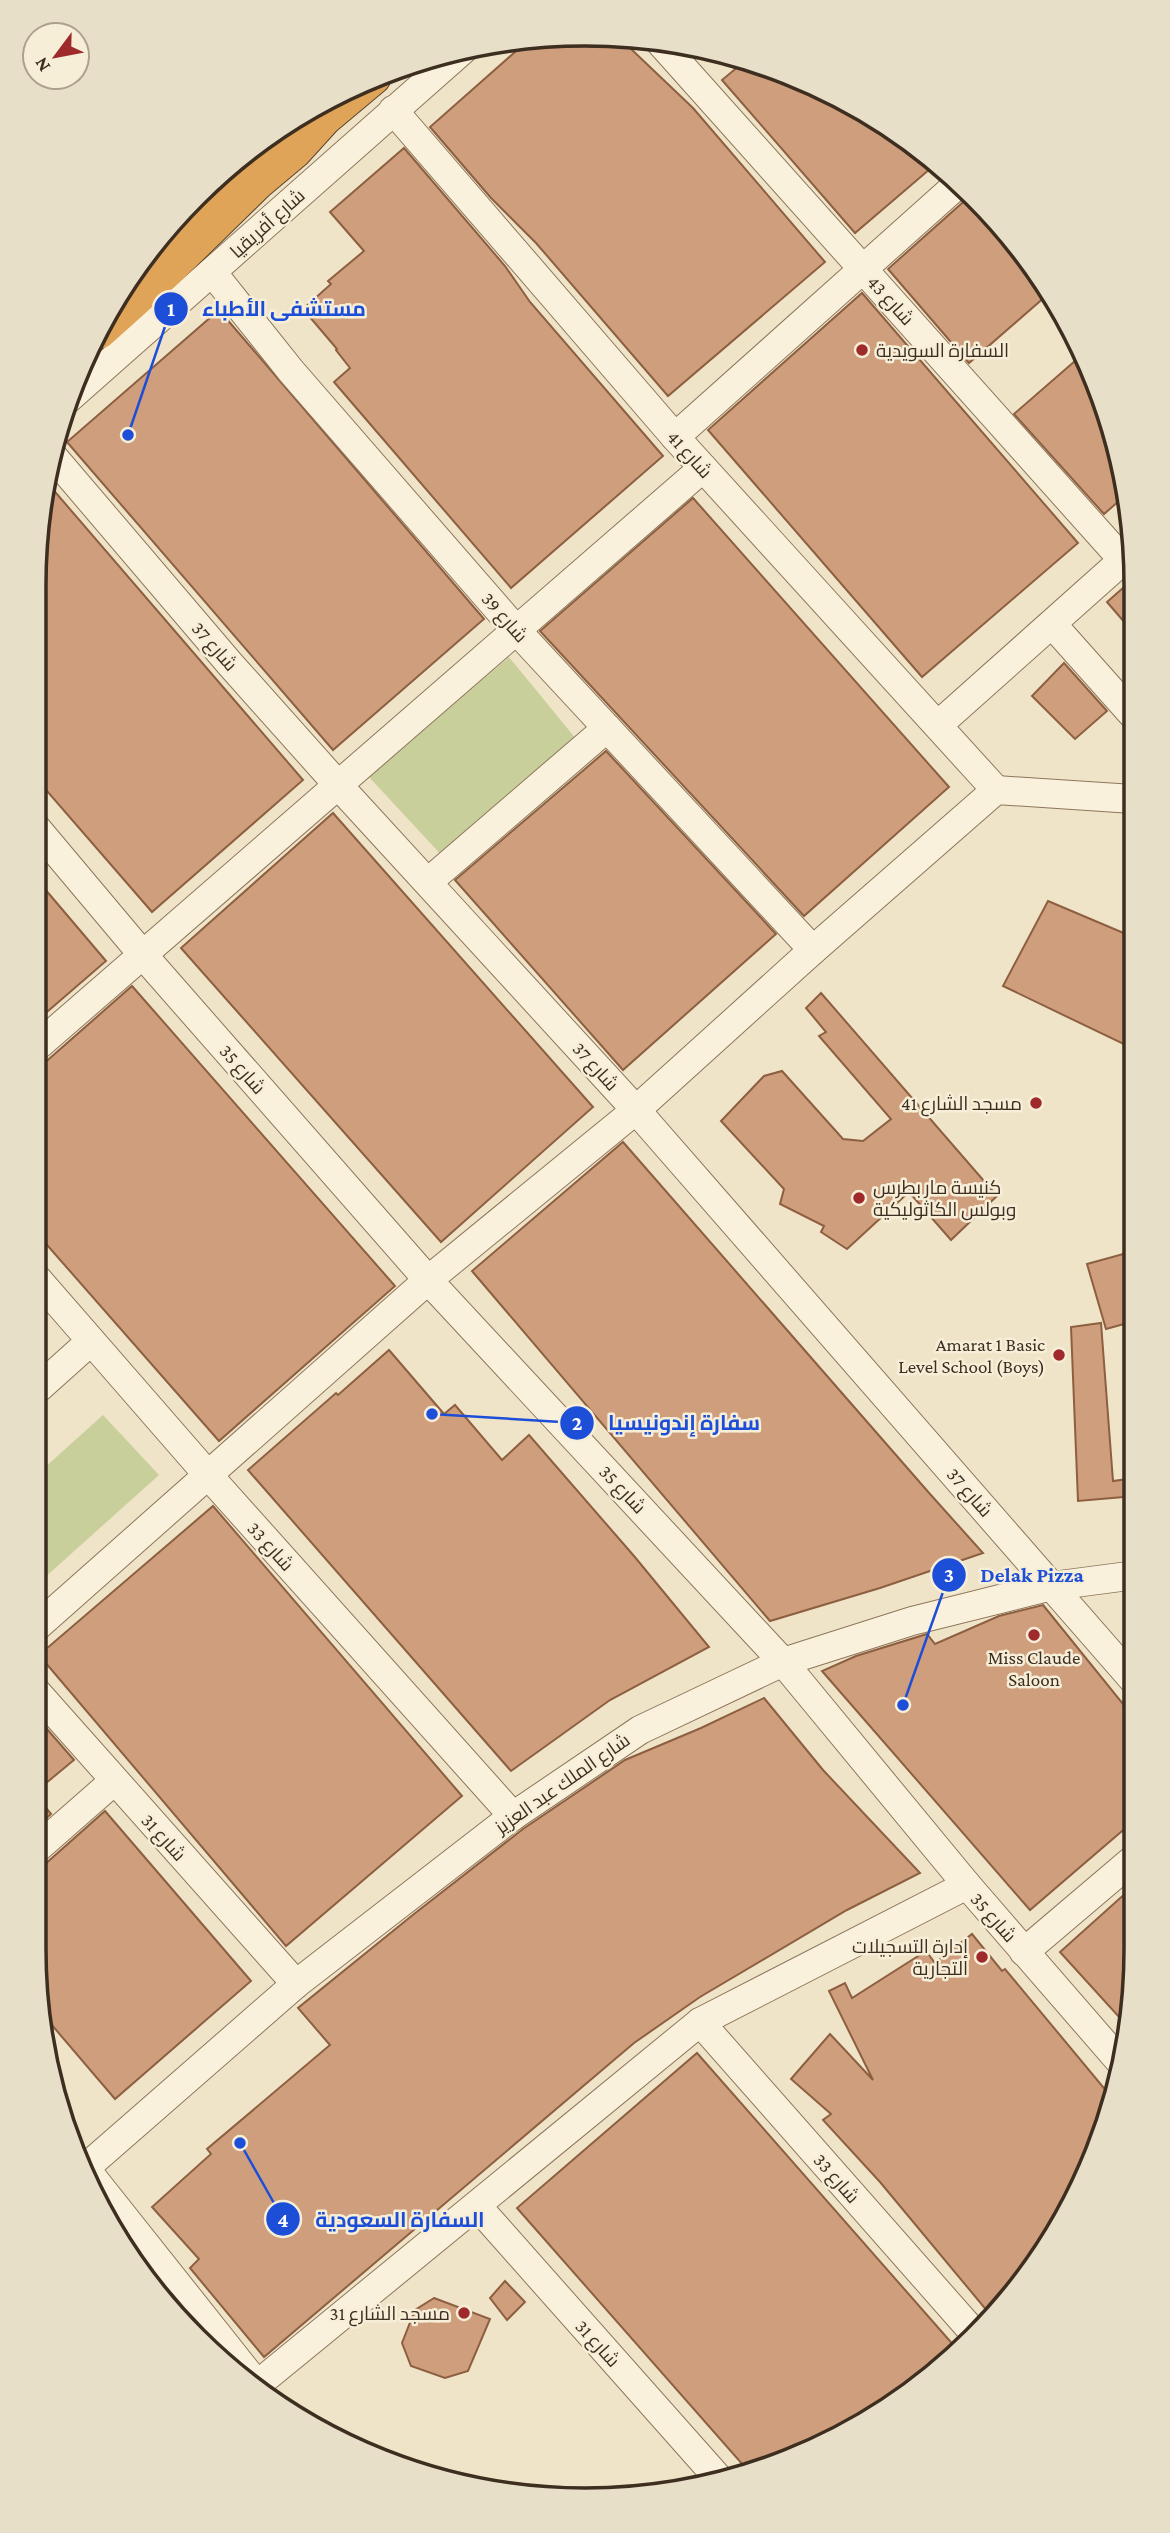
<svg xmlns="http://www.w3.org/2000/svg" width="1170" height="2533" viewBox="0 0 1170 2533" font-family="'Crimson Pro',Cairo,serif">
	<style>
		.green { fill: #c9cf9b }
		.building { fill: #cf9f7d; stroke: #8d5f41; stroke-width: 2 }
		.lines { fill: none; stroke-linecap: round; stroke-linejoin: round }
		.minor-casing { stroke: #8d765c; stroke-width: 30 }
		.major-casing { stroke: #5b4430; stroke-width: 38 }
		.highway-casing { stroke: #5b4430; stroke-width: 40 }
		.minor { stroke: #faf1dc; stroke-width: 28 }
		.major { stroke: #f3d9a0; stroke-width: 37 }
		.highway { stroke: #e0a458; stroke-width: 38 }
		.poi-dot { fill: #9e2a2b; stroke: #f7eed8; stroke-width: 2.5 }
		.labels { text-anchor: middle; stroke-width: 5; stroke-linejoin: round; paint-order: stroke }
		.street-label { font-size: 19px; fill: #3d2e20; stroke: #f7eed8 }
		.poi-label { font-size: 19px; fill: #3d2e20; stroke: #f7eed8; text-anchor: end }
		.rim { fill: none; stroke: #3d2e20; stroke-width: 3.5 }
		.leader { fill: none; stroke: #1d4ed8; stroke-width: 2.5 }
		.callout-dot { fill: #1d4ed8; stroke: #f7eed8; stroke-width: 2.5 }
		.mark-label { font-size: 21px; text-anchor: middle; font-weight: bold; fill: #fff }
		.callout-label { font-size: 21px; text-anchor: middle; font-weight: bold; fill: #1d4ed8; stroke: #f7eed8; stroke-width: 5; stroke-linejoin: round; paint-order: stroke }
	</style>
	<rect width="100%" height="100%" fill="#f0e4c8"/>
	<g class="green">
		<path d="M509,657l72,88 -135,115 -78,-84z"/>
		<path d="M103,1415l56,60 -126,113v-110z"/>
	</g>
	<g class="building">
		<path d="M585,33l26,3 18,11 64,61 132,154 -157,134 -132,-153 -45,-45 -61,-71 85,-75 22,-14z"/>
		<path d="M746,60l50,15 125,72 16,16 -82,70 -133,-153z"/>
		<path d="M404,148l101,118 25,36 133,154 -152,132 -177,-206 16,-14 -14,-18 1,-1 -34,-40 28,-25 -3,-3 36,-30 -34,-39z"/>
		<path d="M970,196l52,53 24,41v6l-77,67 -81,-94z"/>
		<path d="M862,293l216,250 -156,134 -214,-247z"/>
		<path d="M219,310l265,309 -151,131 -266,-308z"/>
		<path d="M1083,354l12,19 32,121 -23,20 -90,-100z"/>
		<path d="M44,479l259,301 -151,132 -119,-137v-190z"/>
		<path d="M693,498l256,289 -145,129 -264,-285z"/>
		<path d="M1132,580v51l-25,-29z"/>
		<path d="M1064,663l43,48 -32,28 -43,-43z"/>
		<path d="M606,751l170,183 -153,136 -168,-190z"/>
		<path d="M333,813l260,294 -152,135 -260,-294z"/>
		<path d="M33,875l73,86 -73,63z"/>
		<path d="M1048,901l85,36 1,112 -131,-63z"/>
		<path d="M132,986l263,300 -176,155 -186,-212v-156z"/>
		<path d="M821,993l176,203 -46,44 -42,-48 -62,57 -26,-17 3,-6 -44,-22 4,-15 -63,-68 43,-45 18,-5 61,68 20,2 28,-22 -72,-83 7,-4 -20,-24z"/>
		<path d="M623,1142l307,352 53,59 -103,35 -110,33 -298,-350z"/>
		<path d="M1134,1251l1,70 -29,8 -19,-65z"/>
		<path d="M1101,1323l12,158 22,-3v18l-57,5 -7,-174z"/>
		<path d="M389,1350l55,64 11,-9 47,55 27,-25 105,121 75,91 -99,53 -99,71 -263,-301 88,-77 2,2z"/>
		<path d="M213,1506l249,290 -176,150 -247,-291z"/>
		<path d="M1043,1605l93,115v99l-106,91 -208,-239 34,-15 71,-22 8,10 64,-28z"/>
		<path d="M764,1698l59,72 97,103 -73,37 -147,87 -66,46 -370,314 -74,-89 9,-9 -47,-52 59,-53 -4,-5 123,-104 -32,-37 116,-94 109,-85 102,-69 76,-32z"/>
		<path d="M33,1713l41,47 -40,33 17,21 -18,16z"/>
		<path d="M105,1811l146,170 -136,118 -70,-82 -12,-69v-80l11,-3z"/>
		<path d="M1137,1883v65l-8,80 -69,-76z"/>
		<path d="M972,1934l30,37 3,-2 108,130 -18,60 -95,153 -7,6 -113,-136 -57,-62 8,-6 -40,-35 39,-45 43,46 -44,-89 16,-8 7,15 74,-47 9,12z"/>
		<path d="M697,2053l259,295 -95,78 -99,45 -12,2 -233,-265z"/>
		<path d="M505,2281l20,21 -18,18 -17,-22z"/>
		<path d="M434,2298l56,21 -22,52 -23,7 -34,-12 -9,-23 13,-33z"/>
	</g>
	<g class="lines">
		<g class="minor-casing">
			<g id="minor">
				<path d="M659,41l464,519"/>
				<path d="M393,110l282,327 321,353"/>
				<path d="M212,272l79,99 226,260 296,319"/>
				<path d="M68,399l397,-351"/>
				<path d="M675,437l283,-253"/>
				<path d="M51,454l179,210 108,121 298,325 500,573"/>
				<path d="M1052,624l81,91"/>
				<path d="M938,725l194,-173"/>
				<path d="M33,824l110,131 285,325 355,382 184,223 156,180"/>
				<path d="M428,882l179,-154"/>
				<path d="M33,1050l670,-582"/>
				<path d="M33,1274l175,201 305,341"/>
				<path d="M33,1393l58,-52"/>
				<path d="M33,1630l395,-350 208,-170 177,-160 183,-160 137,9"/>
				<path d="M33,1688l263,296"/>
				<path d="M33,1852l81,-71"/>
				<path d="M1024,1952l112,-95"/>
				<path d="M700,2022l274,311"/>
				<path d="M85,2168l170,214"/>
				<path d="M83,2170l213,-186 217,-168 127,-86 143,-68 129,-41 140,-35 84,-11"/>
				<path d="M477,2206l243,274"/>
				<path d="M258,2384l442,-362 267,-137"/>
			</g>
		</g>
		<g class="major-casing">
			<path id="major" d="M277,128l16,22"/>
		</g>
		<g class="highway-casing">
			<path id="highway" d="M98,330l69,-62 89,-87 37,-31 30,-33 49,-41"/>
		</g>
		<use href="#minor" class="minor"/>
		<use href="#major" class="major"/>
		<use href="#highway" class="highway"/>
	</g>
	<g class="poi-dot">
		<circle cx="862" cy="350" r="7"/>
		<circle cx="1036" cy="1103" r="7"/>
		<circle cx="859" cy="1198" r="7"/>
		<circle cx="1059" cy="1355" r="7"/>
		<circle cx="1034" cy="1635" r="7"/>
		<circle cx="982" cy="1957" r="7"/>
		<circle cx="464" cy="2313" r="7"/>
	</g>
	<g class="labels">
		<g class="street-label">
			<text transform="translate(267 223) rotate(-42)" y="7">شارع أفريقيا</text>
			<text transform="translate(891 300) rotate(48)" y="7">شارع 43</text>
			<text transform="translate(690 454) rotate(48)" y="7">شارع 41</text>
			<text transform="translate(505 617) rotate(49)" y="7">شارع 39</text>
			<text transform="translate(215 646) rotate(49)" y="7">شارع 37</text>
			<text transform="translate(596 1066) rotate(48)" y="7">شارع 37</text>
			<text transform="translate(243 1069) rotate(49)" y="7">شارع 35</text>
			<text transform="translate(623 1489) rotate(47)" y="7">شارع 35</text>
			<text transform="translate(970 1492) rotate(49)" y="7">شارع 37</text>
			<text transform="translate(271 1546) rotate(48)" y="7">شارع 33</text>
			<text transform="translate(562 1783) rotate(-35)" y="7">شارع الملك عبد العزيز</text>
			<text transform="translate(164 1837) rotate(48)" y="7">شارع 31</text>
			<text transform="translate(994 1917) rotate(49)" y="7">شارع 35</text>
			<text transform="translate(837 2178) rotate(49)" y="7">شارع 33</text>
			<text transform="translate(598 2343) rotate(48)" y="7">شارع 31</text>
		</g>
		<g class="poi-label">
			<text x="876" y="357" text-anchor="start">السفارة السويدية</text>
			<text x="1022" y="1110">مسجد الشارع 41</text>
			<text x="873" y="1194" text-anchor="start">كنيسة مار بطرس<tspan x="873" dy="22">وبولس الكاثوليكية</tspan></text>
			<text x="1045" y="1351">Amarat 1 Basic<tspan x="1045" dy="22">Level School (Boys)</tspan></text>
			<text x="1034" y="1664" text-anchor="middle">Miss Claude<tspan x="1034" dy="22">Saloon</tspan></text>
			<text x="968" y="1953">إدارة التسجيلات<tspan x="968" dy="22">التجارية</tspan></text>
			<text x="450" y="2320">مسجد الشارع 31</text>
		</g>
	</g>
	<path d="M0 0H1170V2533H0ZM585 46H585A539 539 0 0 1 1124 585V1949A539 539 0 0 1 585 2488H585A539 539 0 0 1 46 1949V585A539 539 0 0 1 585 46Z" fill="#e8dfc9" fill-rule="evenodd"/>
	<path class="rim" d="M585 46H585A539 539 0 0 1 1124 585V1949A539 539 0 0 1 585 2488H585A539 539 0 0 1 46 1949V585A539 539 0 0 1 585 46Z"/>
	<path class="leader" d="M128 435L171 309M432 1414L577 1423M903 1705L949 1575M240 2143L283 2219"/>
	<g class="callout-dot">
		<circle cx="128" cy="435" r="7"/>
		<circle cx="432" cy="1414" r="7"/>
		<circle cx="903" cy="1705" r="7"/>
		<circle cx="240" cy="2143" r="7"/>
		<circle cx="171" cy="309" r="18"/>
		<circle cx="577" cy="1423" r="18"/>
		<circle cx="949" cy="1575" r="18"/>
		<circle cx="283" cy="2219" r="18"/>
	</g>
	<g class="mark-label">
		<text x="171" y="316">1</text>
		<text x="577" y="1430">2</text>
		<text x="949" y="1582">3</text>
		<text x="283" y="2227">4</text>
	</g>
	<g class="callout-label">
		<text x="284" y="316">مستشفی الأطباء</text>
		<text x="684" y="1430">سفارة إندونيسيا</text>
		<text x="1032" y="1582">Delak Pizza</text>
		<text x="400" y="2227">السفارة السعودية</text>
	</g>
	<g transform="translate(56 56) rotate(238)"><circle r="33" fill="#f7eed8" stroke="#ada18e" stroke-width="2"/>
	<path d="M0-5L12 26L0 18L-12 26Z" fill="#9e2a2b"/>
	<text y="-10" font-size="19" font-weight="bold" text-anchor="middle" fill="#3d2e20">N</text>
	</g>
</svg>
